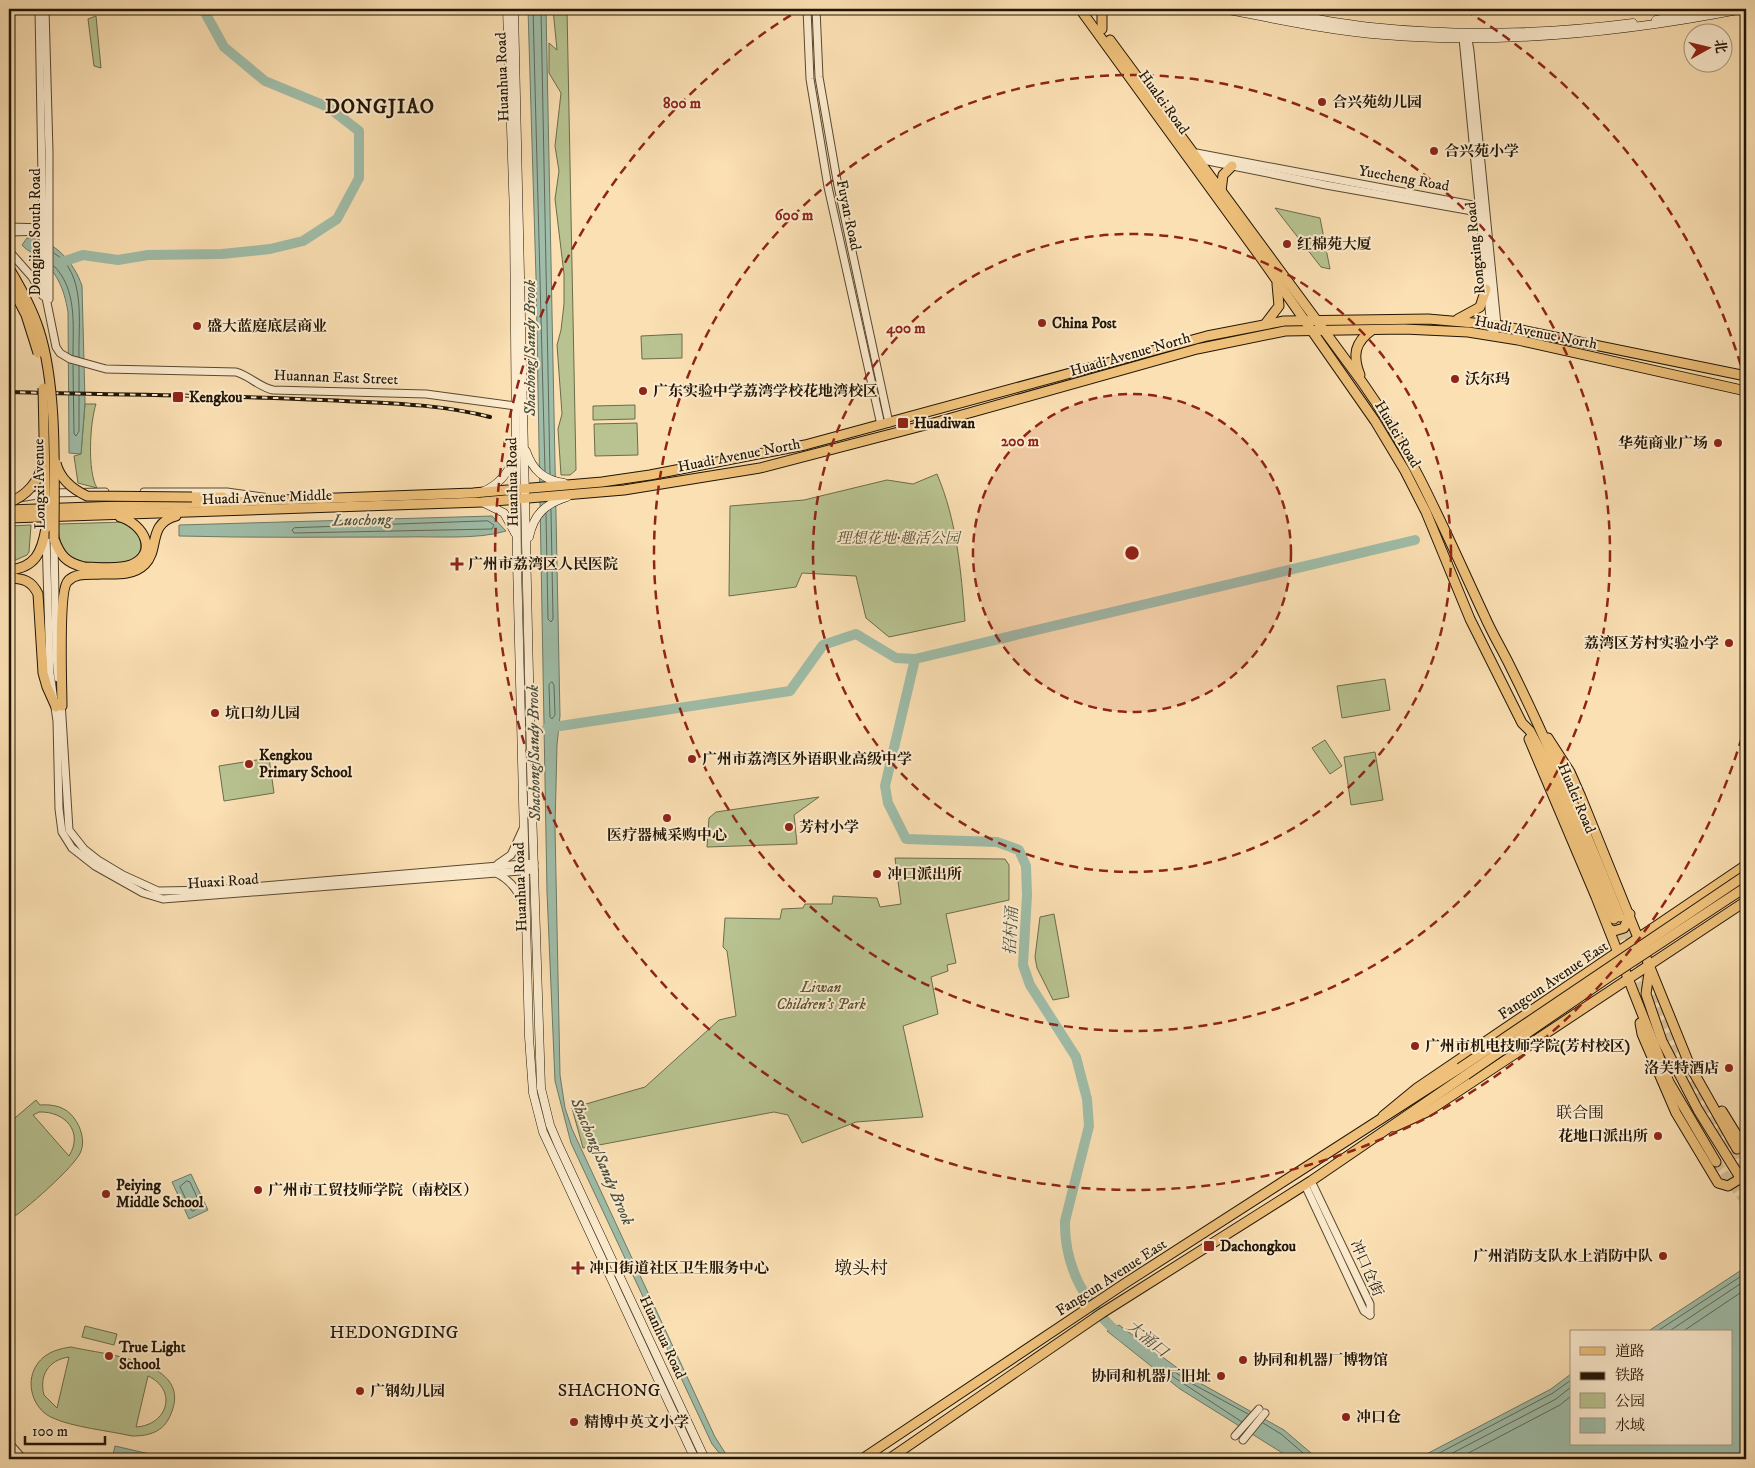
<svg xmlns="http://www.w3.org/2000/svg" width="1755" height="1468" viewBox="0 0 1755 1468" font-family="'IM FELL DW Pica','Noto Serif SC',serif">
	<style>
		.green { fill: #b8c391; stroke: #6c6c4b; fill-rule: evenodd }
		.water { fill: #9fbda9; stroke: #6d7a67 }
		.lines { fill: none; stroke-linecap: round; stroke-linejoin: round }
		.shore { stroke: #606957; stroke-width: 1 }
		.river { stroke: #9fbda9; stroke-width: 10 }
		.primary-tunnel { stroke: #dac299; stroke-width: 9; stroke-dasharray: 9 4.5; stroke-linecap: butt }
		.tertiary-casing { stroke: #584830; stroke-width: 9 }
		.secondary-casing { stroke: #211505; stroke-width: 9 }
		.primary-casing { stroke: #211505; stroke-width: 11 }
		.trunk-casing { stroke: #211505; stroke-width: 11 }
		.tertiary { stroke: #fcebce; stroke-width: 7 }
		.secondary { stroke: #fcebce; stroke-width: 8 }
		.primary { stroke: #eec07a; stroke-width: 9 }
		.trunk { stroke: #eec07a; stroke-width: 9 }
		.rail-casing { stroke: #211505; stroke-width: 4 }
		.rail { stroke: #fcebce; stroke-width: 2; stroke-dasharray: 5.5; stroke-linecap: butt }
		.primary-bridge-casing { stroke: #211505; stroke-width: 11; stroke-linecap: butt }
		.trunk-bridge-casing { stroke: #211505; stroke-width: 11; stroke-linecap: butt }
		.primary-bridge { stroke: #eec07a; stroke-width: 9 }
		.trunk-bridge { stroke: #eec07a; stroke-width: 9 }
		.ring { fill: none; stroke: #8f2418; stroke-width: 2.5; stroke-dasharray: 9 6 }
		.poi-dot { fill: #8f2418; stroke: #fcebce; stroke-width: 2 }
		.labels { text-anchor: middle; stroke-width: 4; stroke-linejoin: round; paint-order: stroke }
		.street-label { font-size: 15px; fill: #211505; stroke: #fcebce }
		.poi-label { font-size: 15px; font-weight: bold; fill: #211505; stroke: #fcebce; text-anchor: start }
		.park-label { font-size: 15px; font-style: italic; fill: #565236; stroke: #fcebce }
		.water-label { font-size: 16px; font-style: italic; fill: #4d503e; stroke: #fcebce }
		.neighbourhood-label { font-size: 16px; fill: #211505; stroke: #fcebce }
		.quarter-label { font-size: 18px; fill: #211505; stroke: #fcebce }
		.district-label { font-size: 20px; font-weight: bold; letter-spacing: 1px; fill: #211505; stroke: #fcebce }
		.centre { fill: #8f2418; stroke: #fcebce; stroke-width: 2.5 }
		.ring-label { font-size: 15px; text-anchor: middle; font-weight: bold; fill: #8f2418; stroke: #fcebce; stroke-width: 4; stroke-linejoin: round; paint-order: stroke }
	</style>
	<rect width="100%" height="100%" fill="#fbe0b3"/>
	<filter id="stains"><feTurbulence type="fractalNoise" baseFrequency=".004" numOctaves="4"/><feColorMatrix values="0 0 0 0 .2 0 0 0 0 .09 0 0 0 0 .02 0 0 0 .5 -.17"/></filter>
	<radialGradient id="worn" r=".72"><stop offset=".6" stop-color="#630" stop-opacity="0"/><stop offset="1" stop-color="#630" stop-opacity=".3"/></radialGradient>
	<g class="green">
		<path d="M553,9h14l9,461 -6,5h-9l-3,-46 4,-15 -5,-69 4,-15 3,-26v-30l-9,-75 4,-28 -4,-25 6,-53 -12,-20v-30l8,7z"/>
		<path d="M96,16l5,52 -7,-2 -6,-47z"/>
		<path d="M1275,208l45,10 10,51 -9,-2z"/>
		<path d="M682,334v24l-40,1 -1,-23z"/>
		<path d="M85,404h11c-6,18 -9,67 1,84l-19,-5 -4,-27 7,-2z"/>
		<path d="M635,405v14l-42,1v-14z"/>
		<path d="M637,423l1,32 -43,1 -1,-32z"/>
		<path d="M937,474c20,47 24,97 28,147l-76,16 -23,-19 -10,-42 -54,-3 -6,14 -67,9 1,-90 74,-6 83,-20 26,4z"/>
		<path d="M125,522c14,6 23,27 8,38 -6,5 -15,3 -22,3 -32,0 -52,0 -53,-39z"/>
		<path d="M31,525l-2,27 -2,3 -18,8v-37z"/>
		<path d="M1385,679l5,31 -48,8 -5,-32z"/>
		<path d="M1325,740l17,26 -12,8 -18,-26z"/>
		<path d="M1375,752l8,48 -32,5 -7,-48z"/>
		<path d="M269,758l5,35 -50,8 -5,-35z"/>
		<path d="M819,797l-25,18 3,29 -90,3 2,-29 7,-6z"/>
		<path d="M895,858l110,1 4,6v35l-63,14 10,49 -9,2 1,6 -17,6 7,37 -35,12 20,91 -67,5 -54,21 -14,-28 -14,-3 -191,36 -11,-40 73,-21 74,-67 17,-4 -9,-65 -4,-4 2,-29 55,1 2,-10 21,-1 2,-4h27l1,-8 44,2 3,9 21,-3z"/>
		<path d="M1054,914l15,83 -16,3 -16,-32 -2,-11 5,-40z"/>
		<path d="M36,1100l4,5c14,-1 26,2 34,13 7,9 11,23 7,33 -4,14 -59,62 -72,69v-97zM39,1112c26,-1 45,20 30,44l-36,-41z"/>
		<path d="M85,1326l32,8 -3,11 -32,-8z"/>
		<path d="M71,1347c35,8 125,14 99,69 -7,16 -21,20 -38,20 -22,-5 -60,-9 -79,-18 -18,-7 -27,-31 -19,-48 7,-16 22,-21 37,-23zM69,1357l-12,51 -13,-13c-5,-19 4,-35 25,-38zM148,1376c30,14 20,49 -12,51z"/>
	</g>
	<g class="water">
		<path d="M528,9h18l14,707 -3,29 -2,82 5,248 5,33 7,21 143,308 14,22h-5l-12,-15 -141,-301 -16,-62 -8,-189 -11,-615z"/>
		<path d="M27,238c27,1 47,24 55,48l3,116 -4,52 -12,-1 -1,-141c-4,-24 -11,-40 -30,-56 -6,-4 -11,-5 -16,-11z"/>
		<path d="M492,516l14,15c-29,9 -72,5 -103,6 -74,0 -149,1 -224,-1v-11z"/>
		<path d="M191,1174l17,36 -19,9 -17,-37z"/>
		<path d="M1746,1267v192h-329l134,-70 20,-15v70h160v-112h-84z"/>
		<path d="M1119,1325l72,53 93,52 34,29h-26l-112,-70 -73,-58z"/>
		<path d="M115,1446l39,9 -1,4h-41z"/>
	</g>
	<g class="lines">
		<g class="shore">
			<path d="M533,9l12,462"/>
			<path d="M541,9l9,465"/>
			<path d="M54,253c33,20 24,71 25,104"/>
			<path d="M54,266c23,23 19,58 19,89"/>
			<path d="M73,365l1,69 2,2 3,-5v-65"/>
			<path d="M546,514l2,105 3,3 2,-3 -2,-109"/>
			<path d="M488,521l6,4 -2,4 -198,4 -2,-3 2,-2z"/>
			<path d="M552,682l2,3 1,30 -3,4 -2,-2 -1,-32z"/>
			<path d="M187,1181l3,1 11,24 -8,5 -2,-1 -11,-23z"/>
			<path d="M1656,1332l90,-59"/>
			<path d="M1668,1332l78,-52"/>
			<path d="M1682,1332l64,-43"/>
			<path d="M1242,1422l-70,-46v-3l3,-1 14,10 59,32"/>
			<path d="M1263,1423l18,11 29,25"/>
			<path d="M1428,1459l125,-66 18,-13"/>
			<path d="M1441,1459l115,-60 15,-12"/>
			<path d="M1457,1459l103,-54 11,-9"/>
		</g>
		<g class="river">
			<path d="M59,263l24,-8 35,5 30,-5 74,-1 48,-5 33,-8 34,-22 22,-41v-47l-31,-24 -63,-26 -41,-34 -21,-38"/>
			<path d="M915,659l-30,127 3,17 18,36 91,3 22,8 7,16 1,29 -4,70 7,20 46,72 11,42 2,27 -24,95c-1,47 22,87 58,116"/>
			<path d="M547,728l243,-37 33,-46 33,-11 40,24 19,1 500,-119"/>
		</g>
		<g class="primary-tunnel">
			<path d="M1614,919l32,81"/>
			<path d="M1622,920l54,133 45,85 25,40"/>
			<path d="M1737,1149l9,17"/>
			<path d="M1716,1162l30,41"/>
			<path d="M1734,1174l12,19"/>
		</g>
		<g class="tertiary-casing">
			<g id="tertiary">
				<path d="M39,9l5,279 12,59 4,6 10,6 36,10 130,3c14,4 23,15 37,18l153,4 90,12"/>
				<path d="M45,9l4,143v147"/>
				<path d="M807,9l3,70 18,108 53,238"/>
				<path d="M816,9l3,68 19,109 51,237"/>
				<path d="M1465,33l-2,5 28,290"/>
				<path d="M1467,33l3,18 27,274 -4,10"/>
				<path d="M1191,152l287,54 7,3"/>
				<path d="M1198,159l128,26 152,27 7,-3"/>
				<path d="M9,227l38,1"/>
				<path d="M9,232l37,-1"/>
				<path d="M9,251l23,26 11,19"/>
				<path d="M144,492h83l43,6"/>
				<path d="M19,498l30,-5 56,-1"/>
				<path d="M46,536l4,137 7,48 2,88 3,23 10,16 23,18 48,27 20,6 371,-29"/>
				<path d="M54,541l2,115 2,22"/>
				<path d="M61,701l8,129 15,19 14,11 25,15 35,16 58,-1 318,-27"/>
				<path d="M498,864l13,-9 12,-26"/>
				<path d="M496,873c15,7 23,18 28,34"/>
				<path d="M1311,1181l59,123v11"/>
				<path d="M1305,1185l59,126 6,4"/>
				<path d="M1235,1436l24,-27"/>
				<path d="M1243,1440l22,-27"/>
				<path d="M9,1443l14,16"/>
			</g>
		</g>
		<g class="secondary-casing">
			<g id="secondary">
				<path d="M507,9l7,207 3,346 12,475 4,56 10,39 13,28 139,299"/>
				<path d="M514,9l18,800 9,279 9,37 8,19 147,315"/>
				<path d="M1223,9c53,10 107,22 161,26 120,10 242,-3 359,-26"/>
				<path d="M1259,9c37,6 75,14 112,18 86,9 176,7 262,-4"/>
				<path d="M1656,20l58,-11"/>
				<path d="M526,451c7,20 18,29 38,32"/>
				<path d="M484,491c16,-7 25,-19 31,-35"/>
				<path d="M482,502l22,11 11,20"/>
				<path d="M529,537c5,-23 16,-33 38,-40"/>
			</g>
		</g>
		<g class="primary-casing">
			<g id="primary">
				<path d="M1080,9l181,249 114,163 30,50 21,41 44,107 52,104 8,8 17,32 67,156"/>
				<path d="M1102,29v-20"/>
				<path d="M1110,40l252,342c52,73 85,154 123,235 7,16 16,31 24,47 41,82 77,168 111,253"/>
				<path d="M1221,191l2,-16 9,-9"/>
				<path d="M1458,319l22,-12 6,-18"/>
				<path d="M1266,323l13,-17 -2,-22"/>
				<path d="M1360,375c-8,-20 -5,-33 12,-45"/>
				<path d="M192,497h31"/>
				<path d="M9,510l464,-17 129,-11 48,-7 155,-30 402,-109 77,-15 144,-2 69,6 249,51"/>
				<path d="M9,518l473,-16 142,-12 136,-22 177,-46 260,-73 88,-18 119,-2 64,3 50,8 228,51"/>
				<path d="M54,539c6,16 12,24 30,28 14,0 34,3 47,-2 28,-12 13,-41 -11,-48"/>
				<path d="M9,570c26,-2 33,-18 37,-42"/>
				<path d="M9,578c14,0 23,3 29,16l5,79 4,14 9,20"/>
				<path d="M62,706c0,-19 -4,-116 6,-125 8,-9 22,-6 33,-7 14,0 32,2 44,-10 15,-15 2,-40 31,-48"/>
				<path d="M1548,738l22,34 11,25 109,269 47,83"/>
				<path d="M1529,739l67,158 73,185 47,80"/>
				<path d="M1609,929l5,2 10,-3 6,-14"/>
				<path d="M1650,966l-4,28 16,47 36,69 43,69"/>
				<path d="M1640,1023l2,11 34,79 42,70 10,3 18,-11"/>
				<path d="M1722,1111l24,39"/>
				<path d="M1383,1116l34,-28 329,-223"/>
				<path d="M1394,1127l33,-15 319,-211"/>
				<path d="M9,1458l1,1"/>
			</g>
		</g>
		<g class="trunk-casing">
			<g id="trunk">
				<path d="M862,1459l262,-175 336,-216"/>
				<path d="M889,1459l213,-146 209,-132 155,-106"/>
			</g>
		</g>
		<use href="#tertiary" class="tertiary"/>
		<use href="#secondary" class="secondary"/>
		<use href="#primary" class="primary"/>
		<use href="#trunk" class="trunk"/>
		<g class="rail-casing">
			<path id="rail" d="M9,392c105,3 210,3 315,8 56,3 112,3 166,17"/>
		</g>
		<use href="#rail" class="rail"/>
		<g class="primary-bridge-casing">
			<g id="primary-bridge">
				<path d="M9,268c12,20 23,40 30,62 19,59 15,146 15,209"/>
				<path d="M9,282l17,33 12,38"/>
				<path d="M43,388l3,140"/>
				<path d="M56,463c4,16 16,26 31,33l105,1"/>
				<path d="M9,502c18,-6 30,-21 34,-39"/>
			</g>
		</g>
		<g class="trunk-bridge-casing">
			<g id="trunk-bridge">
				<path d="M1460,1068l286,-193"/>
				<path d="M1466,1075l140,-96 140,-92"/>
			</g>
		</g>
		<use href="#primary-bridge" class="primary-bridge"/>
		<use href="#trunk-bridge" class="trunk-bridge"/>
	</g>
	<circle cx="1132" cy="553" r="159" fill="#8f2418" fill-opacity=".12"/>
	<g class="ring">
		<circle cx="1132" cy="553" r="159"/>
		<circle cx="1132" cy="553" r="319"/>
		<circle cx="1132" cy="553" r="478"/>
		<path d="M1746 723A637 637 0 1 1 799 10M1465 10A637 637 0 0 1 1746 383"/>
	</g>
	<g class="poi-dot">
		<circle cx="1322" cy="102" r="5"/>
		<circle cx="1434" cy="151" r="5"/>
		<circle cx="1287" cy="244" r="5"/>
		<circle cx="1042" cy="323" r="5"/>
		<circle cx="197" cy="326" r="5"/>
		<circle cx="1455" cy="379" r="5"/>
		<circle cx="643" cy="391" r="5"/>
		<rect x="172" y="391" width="12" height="12" rx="2.5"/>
		<rect x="897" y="417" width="12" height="12" rx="2.5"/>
		<circle cx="1718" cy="443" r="5"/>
		<path d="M454.5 556.5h5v5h5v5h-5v5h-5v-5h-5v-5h5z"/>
		<circle cx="1729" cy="643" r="5"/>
		<circle cx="215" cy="713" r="5"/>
		<circle cx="692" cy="759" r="5"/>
		<circle cx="249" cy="764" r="5"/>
		<circle cx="667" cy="818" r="5"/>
		<circle cx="789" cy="827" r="5"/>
		<circle cx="877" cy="874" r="5"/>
		<circle cx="1415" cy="1046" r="5"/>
		<circle cx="1729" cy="1068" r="5"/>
		<circle cx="1658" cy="1136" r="5"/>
		<circle cx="258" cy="1190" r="5"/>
		<circle cx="106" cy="1194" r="5"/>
		<rect x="1203" y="1240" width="12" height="12" rx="2.5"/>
		<circle cx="1663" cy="1256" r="5"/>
		<path d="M575.5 1260.5h5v5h5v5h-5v5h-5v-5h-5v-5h5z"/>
		<circle cx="109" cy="1356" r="5"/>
		<circle cx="1243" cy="1360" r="5"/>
		<circle cx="1221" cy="1376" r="5"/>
		<circle cx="360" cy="1391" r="5"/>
		<circle cx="1346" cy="1417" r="5"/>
		<circle cx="574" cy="1422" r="5"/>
	</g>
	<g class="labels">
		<g class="street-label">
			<text transform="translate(502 77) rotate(-92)" y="5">Huanhua Road</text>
			<text transform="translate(1164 102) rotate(54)" y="5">Hualei Road</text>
			<text transform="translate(1404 178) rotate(10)" y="5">Yuecheng Road</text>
			<text transform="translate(849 215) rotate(78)" y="5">Fuyan Road</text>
			<text transform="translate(35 232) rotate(-90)" y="5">Dongjiao South Road</text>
			<text transform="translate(1475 248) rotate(-96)" y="5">Rongxing Road</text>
			<text transform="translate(1536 332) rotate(11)" y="5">Huadi Avenue North</text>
			<text transform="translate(1130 354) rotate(-16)" y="5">Huadi Avenue North</text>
			<text transform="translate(336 377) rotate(2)" y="5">Huannan East Street</text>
			<text transform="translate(1398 434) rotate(59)" y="5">Hualei Road</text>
			<text transform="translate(739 455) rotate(-11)" y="5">Huadi Avenue North</text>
			<text transform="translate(512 482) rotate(-91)" y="5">Huanhua Road</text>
			<text transform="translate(39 484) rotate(-91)" y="5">Longxi Avenue</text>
			<text transform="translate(267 497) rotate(-2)" y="5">Huadi Avenue Middle</text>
			<text transform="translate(1577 798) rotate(67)" y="5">Hualei Road</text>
			<text transform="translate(223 881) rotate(-4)" y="5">Huaxi Road</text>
			<text transform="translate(520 887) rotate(-92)" y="5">Huanhua Road</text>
			<text transform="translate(1553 980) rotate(-34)" y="5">Fangcun Avenue East</text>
			<text transform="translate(1367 1268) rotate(66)" y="5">冲口仓街</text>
			<text transform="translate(1111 1277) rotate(-33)" y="5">Fangcun Avenue East</text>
			<text transform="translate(663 1337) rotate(65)" y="5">Huanhua Road</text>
		</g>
		<g class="poi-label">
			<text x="1332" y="107">合兴苑幼儿园</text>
			<text x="1444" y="156">合兴苑小学</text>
			<text x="1297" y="249">红棉苑大厦</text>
			<text x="1052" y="328">China Post</text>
			<text x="207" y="331">盛大蓝庭底层商业</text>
			<text x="1465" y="384">沃尔玛</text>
			<text x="653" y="396">广东实验中学荔湾学校花地湾校区</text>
			<text x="189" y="402">Kengkou</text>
			<text x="914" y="428">Huadiwan</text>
			<text x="1708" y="448" text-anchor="end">华苑商业广场</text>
			<text x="468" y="569">广州市荔湾区人民医院</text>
			<text x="1719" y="648" text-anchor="end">荔湾区芳村实验小学</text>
			<text x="225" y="718">坑口幼儿园</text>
			<text x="259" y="760">Kengkou<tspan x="259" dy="17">Primary School</tspan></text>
			<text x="702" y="764">广州市荔湾区外语职业高级中学</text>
			<text x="799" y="832">芳村小学</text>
			<text x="667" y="840" text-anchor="middle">医疗器械采购中心</text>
			<text x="887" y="879">冲口派出所</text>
			<text x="1425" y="1051">广州市机电技师学院(芳村校区)</text>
			<text x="1719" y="1073" text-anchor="end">洛芙特酒店</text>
			<text x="1648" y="1141" text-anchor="end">花地口派出所</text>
			<text x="116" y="1190">Peiying<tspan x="116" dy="17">Middle School</tspan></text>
			<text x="268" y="1195">广州市工贸技师学院（南校区）</text>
			<text x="1220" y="1251">Dachongkou</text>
			<text x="1653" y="1261" text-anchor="end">广州消防支队水上消防中队</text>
			<text x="589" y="1273">冲口街道社区卫生服务中心</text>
			<text x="119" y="1352">True Light<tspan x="119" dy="17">School</tspan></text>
			<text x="1253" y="1365">协同和机器厂博物馆</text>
			<text x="1211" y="1381" text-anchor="end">协同和机器厂旧址</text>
			<text x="370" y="1396">广钢幼儿园</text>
			<text x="1356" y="1422">冲口仓</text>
			<text x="584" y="1427">精博中英文小学</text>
		</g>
		<g class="park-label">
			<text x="898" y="543">理想花地·趣活公园</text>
			<text x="821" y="992">Liwan<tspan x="821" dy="17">Children's Park</tspan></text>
		</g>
		<g class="water-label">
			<text transform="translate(529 348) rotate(-90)" y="6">Shachong/Sandy Brook</text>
			<text transform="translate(362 519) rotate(-1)" y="6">Luochong</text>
			<text transform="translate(533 753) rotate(-91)" y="6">Shachong/Sandy Brook</text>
			<text transform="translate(1010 931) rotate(-87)" y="6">招村涌</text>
			<text transform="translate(603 1161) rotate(67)" y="6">Shachong/Sandy Brook</text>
			<text transform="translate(1148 1338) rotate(39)" y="6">大涌口</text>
		</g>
		<g class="neighbourhood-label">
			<text x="1580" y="1118">联合围</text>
		</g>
		<g class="quarter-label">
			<text x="861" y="1274">墩头村</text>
			<text x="394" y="1338">HEDONGDING</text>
			<text x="609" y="1396">SHACHONG</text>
		</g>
		<g class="district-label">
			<text x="380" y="113">DONGJIAO</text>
		</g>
	</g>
	<circle cx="1132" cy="553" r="8" class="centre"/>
	<g class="ring-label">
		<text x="682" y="108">800 m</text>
		<text x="794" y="220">600 m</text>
		<text x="906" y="333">400 m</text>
		<text x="1020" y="446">200 m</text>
	</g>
	<rect width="1755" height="1468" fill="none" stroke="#fbe0b3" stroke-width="30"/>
	<rect x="10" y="10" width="1735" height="1448" fill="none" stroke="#211505" stroke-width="2.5"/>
	<rect x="15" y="15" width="1725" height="1438" fill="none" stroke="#211505"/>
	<rect x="1570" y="1330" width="162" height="115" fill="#fcebce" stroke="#a4957e"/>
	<rect x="1580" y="1347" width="25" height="8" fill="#eec07a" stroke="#a4957e"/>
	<text x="1615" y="1356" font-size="15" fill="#211505">道路</text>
	<rect x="1580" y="1372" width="25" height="8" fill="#211505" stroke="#a4957e"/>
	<text x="1615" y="1380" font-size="15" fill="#211505">铁路</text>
	<rect x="1580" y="1393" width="25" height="15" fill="#b8c391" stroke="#a4957e"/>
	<text x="1615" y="1406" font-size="15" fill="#211505">公园</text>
	<rect x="1580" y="1418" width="25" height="15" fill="#9fbda9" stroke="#a4957e"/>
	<text x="1615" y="1430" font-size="15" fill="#211505">水域</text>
	<g transform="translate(1708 48) rotate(82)"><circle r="24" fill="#fcebce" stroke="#a4957e"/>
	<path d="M0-4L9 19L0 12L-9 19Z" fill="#8f2418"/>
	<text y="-8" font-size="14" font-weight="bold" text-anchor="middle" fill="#211505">北</text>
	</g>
	<path d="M25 1436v8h80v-8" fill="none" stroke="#211505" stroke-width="2.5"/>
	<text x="32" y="1436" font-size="15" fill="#211505" stroke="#fcebce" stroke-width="4" paint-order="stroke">100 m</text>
	<rect width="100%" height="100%" filter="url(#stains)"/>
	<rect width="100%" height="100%" fill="url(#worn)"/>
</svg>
